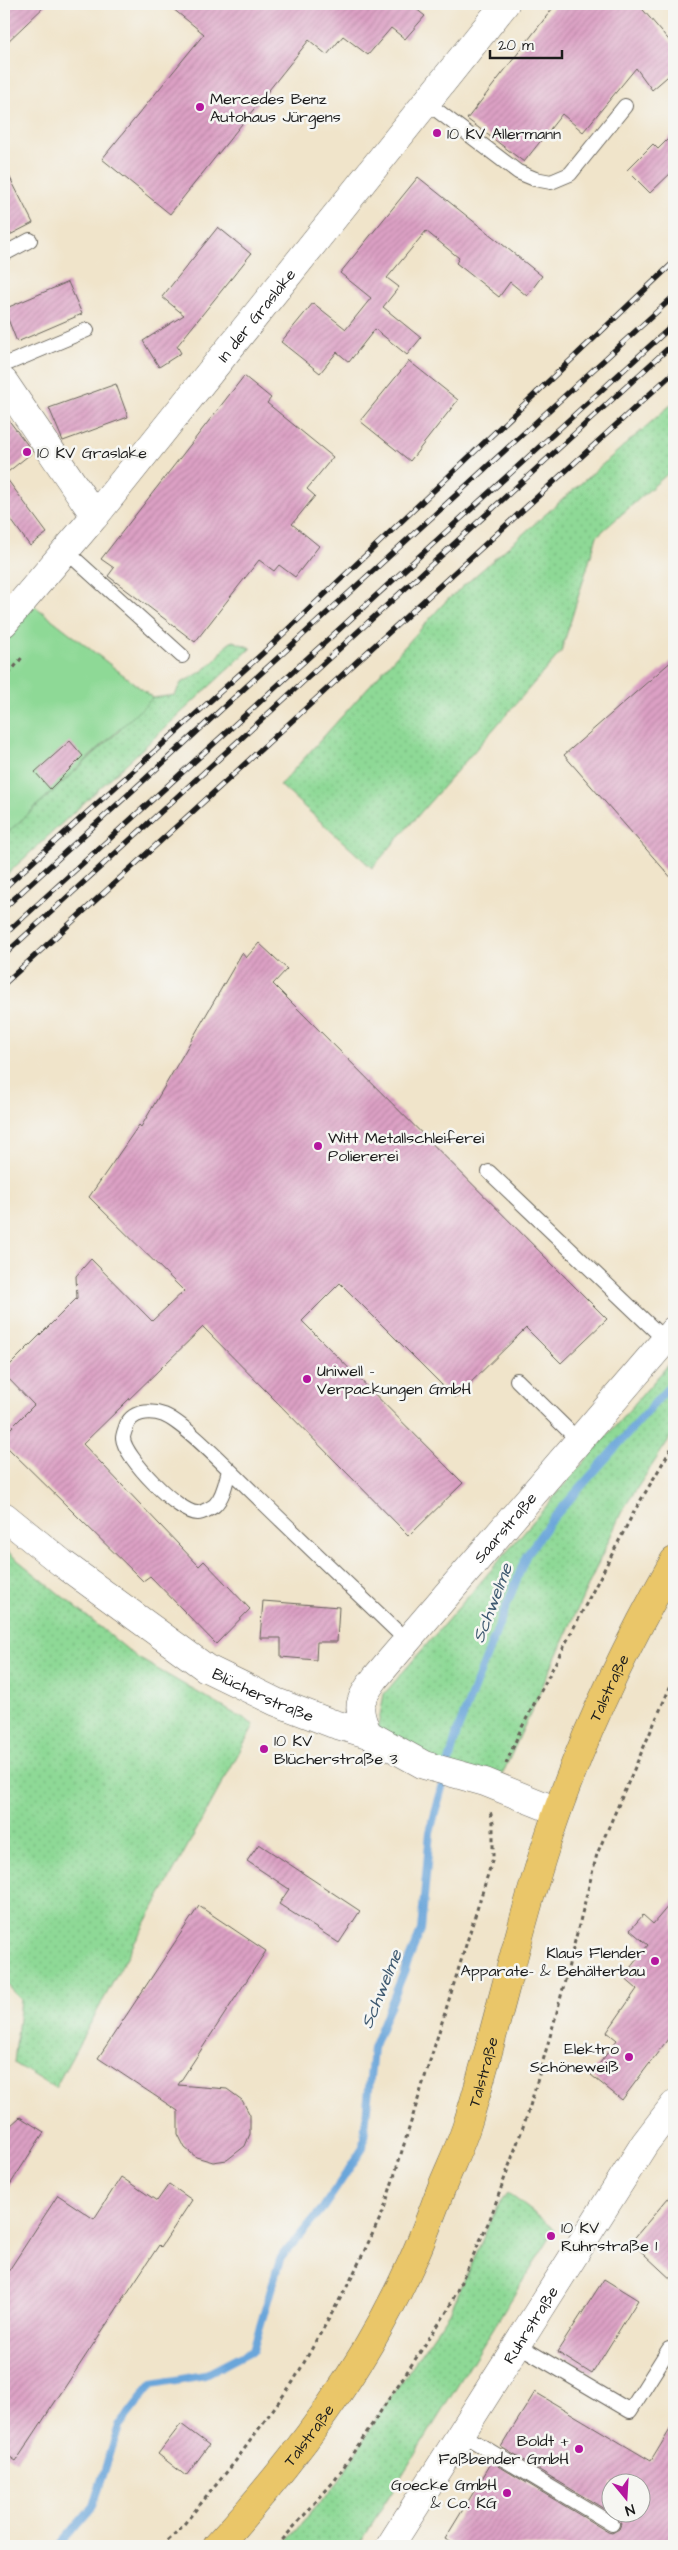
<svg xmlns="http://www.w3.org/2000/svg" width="678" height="2550" viewBox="0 0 678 2550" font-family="'Architects Daughter',sans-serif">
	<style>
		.grass { fill: url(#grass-dots); stroke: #557a59 }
		.garden { fill: #8ed996; stroke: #557a59 }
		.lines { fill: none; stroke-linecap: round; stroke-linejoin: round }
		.stream { stroke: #6aa6da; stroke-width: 8 }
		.building { fill: url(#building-hatch); fill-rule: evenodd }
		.lane-casing { stroke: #666259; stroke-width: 16 }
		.street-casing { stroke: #666259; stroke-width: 29 }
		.primary-casing { stroke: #666259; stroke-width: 29 }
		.path { stroke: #666259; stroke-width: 3; stroke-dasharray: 4 4; stroke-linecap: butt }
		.lane { stroke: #fff; stroke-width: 14 }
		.street { stroke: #fff; stroke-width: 28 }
		.primary { stroke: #eac669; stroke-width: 28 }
		.rail-casing { stroke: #1c1c1c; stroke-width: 5.5 }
		.rail { stroke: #f6f6f2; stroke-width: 4; stroke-dasharray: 11; stroke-linecap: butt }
		.poi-dot { fill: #b5179e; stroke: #f6f6f2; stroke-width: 2 }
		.labels { text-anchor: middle; stroke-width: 5; stroke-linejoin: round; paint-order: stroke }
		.poi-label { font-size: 16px; fill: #1c1c1c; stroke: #f6f6f2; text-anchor: start }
		.street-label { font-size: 16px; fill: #1c1c1c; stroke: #f6f6f2 }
		.water-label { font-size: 18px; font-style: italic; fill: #3f5a71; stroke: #f6f6f2 }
	</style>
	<defs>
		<pattern id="grass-dots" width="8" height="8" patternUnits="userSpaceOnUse" patternTransform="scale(1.25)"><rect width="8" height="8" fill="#8ed996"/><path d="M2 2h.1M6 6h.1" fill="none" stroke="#7aba81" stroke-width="1.8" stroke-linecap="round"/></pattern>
		<pattern id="building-hatch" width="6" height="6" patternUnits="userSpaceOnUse" patternTransform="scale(1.25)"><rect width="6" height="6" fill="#dca0c4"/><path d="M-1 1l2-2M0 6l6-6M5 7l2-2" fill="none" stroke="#bc89a8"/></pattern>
	</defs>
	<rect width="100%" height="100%" fill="#f6f6f2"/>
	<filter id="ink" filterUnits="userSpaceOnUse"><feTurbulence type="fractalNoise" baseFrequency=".02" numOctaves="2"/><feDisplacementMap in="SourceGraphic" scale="10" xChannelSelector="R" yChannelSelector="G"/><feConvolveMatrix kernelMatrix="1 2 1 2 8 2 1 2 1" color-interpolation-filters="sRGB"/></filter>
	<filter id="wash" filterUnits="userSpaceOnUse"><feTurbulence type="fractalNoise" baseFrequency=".0096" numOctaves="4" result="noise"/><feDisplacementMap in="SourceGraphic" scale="20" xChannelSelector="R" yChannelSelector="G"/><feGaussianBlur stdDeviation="1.12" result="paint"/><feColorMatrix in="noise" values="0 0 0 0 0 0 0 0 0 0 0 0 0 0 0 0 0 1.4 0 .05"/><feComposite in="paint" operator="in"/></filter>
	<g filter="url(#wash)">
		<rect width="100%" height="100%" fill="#f0e4ca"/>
		<g class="grass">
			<path d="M674,402v66l-77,68 -36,116 -189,216 -92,-83 164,-182z"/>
			<path d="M46,616l107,82 22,-3 6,-12c14,-7 25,-13 36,-25 7,-8 5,-11 16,-17l18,7 -247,229v-41l116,-106 2,-12z"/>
			<path d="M674,1358v74l-52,79 -124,273 -124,-37 10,-53z"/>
			<path d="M4,1549l134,109 116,67 -199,363 -41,-25 7,-63 -17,-19z"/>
			<path d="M508,2193l47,36 -197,317h-76l57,-65 44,-73 67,-96 47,-105z"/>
		</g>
		<path class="garden" d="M27,600l126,98 -149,138v-214z"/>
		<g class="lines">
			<path class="stream" d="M59,2546l34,-40 26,-80 33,-42 53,-9 48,-25 27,-91 43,-51 40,-60 10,-100 48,-118 9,-98 27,-100 69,-176 23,-33 125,-142"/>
		</g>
		<g id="blocks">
			<g class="building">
				<path d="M4,4h43l-43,41z"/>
				<path d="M167,4h243l15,12 -20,23 -14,-11 -23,27 -25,-19 -16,19 -18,-15 -139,174 -68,-55 102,-125z"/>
				<path d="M556,4h82l36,42v25l-22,19 -16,-22 -53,64 -21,-18 -38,48 -57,-43z"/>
				<path d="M674,133v37l-24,23 -23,-23 26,-26 5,5z"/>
				<path d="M4,166l29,57 -29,15z"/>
				<path d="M418,177l124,99 -15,20 -17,-14 -11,15 -43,-34 3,-5 -33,-27 -39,47 12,9 -16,20 38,31 -14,17 -32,-26 -26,33 -12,-10 -17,21 -39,-31 32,-39 33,26 25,-31 -31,-25z"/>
				<path d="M218,227l33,27 -74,92 4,7 -22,14 -16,-26 41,-26 -22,-18z"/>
				<path d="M68,282l14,32 -65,28 -13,-33z"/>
				<path d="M409,361l49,39 -48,61 -50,-40z"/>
				<path d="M244,376l27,22 -4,5 66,54 -26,32 8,7 -23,28 27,22 -24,31 -16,-12 -5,6 -15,-11 -64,82 -87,-66 6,-8 -13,-9z"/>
				<path d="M116,384l12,33 -65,24 -14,-33z"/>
				<path d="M4,414l29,38 -29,23 43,58 -17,13 -26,-36z"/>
				<path d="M674,659v222l-110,-126z"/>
				<path d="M70,741l13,15 -33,33 -15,-17z"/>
				<path d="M259,943l28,26 -14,15 334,335 -46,44 -35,-35 -71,70 -115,-115 -38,38 161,162 -54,53 -206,-209 -120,117 116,122 5,-5 46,48 -34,35 -66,-68 -7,5 -139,-137v-9l30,-30 -30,-31v-3l73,-73 -1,-22 15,-17 61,62 32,-30 -95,-94 50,-72 2,2 101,-174 4,5z"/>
				<path d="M263,1601l76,6 -2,35h-20l-1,18 -35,-3v-19h-21z"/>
				<path d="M259,1844l101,67 -21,32 -60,-39 10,-15 -42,-28z"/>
				<path d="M674,1899v132l-52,69 -31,-25 26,-35 -10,-8 30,-43 -14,-12 25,-32 -18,-15 13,-15 10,9z"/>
				<path d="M199,1906l67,45 -88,134 49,4 15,11 8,15v19l-5,12 -18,14 -14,2 -17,-5 -11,-9 -7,-14v-23l-80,-53z"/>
				<path d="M20,2117l24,15 -40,62v-67l6,-1z"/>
				<path d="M121,2177l36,24 12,-17 23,16 -31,47 -2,-2 -143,216 -12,-8v-175l54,-83 36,24z"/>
				<path d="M674,2191v91l-43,-40z"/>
				<path d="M604,2279l34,21 -46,74 -35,-22z"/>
				<path d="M535,2392l116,69 23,-38v123h-217l-12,-7 47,-77 116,70 4,1 7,-4 2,-5 -5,-8 -115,-69zM610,2482h30v30h-30z"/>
				<path d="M181,2424l28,21 -23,31 -28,-22z"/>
			</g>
		</g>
	</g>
	<g filter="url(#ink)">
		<use href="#blocks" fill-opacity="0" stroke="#666259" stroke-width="1"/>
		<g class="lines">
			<g class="lane-casing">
				<g id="lane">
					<path d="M426,102l92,70 17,7 16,3 19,-8 55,-68"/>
					<path d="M4,254l26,-14"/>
					<path d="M4,365l83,-35"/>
					<path d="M66,551l116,105"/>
					<path d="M489,1172l176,168"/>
					<path d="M517,1380l62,61"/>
					<path d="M229,1470c-3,11 -5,26 -14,35 -2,2 -13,8 -17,8 -19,1 -74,-56 -75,-75 0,-3 2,-8 3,-11 5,-16 24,-17 38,-12 20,8 60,50 77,66 55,54 111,107 166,160"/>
					<path d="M518,2345l112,66 39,-62"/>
					<path d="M460,2433l152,91"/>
				</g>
			</g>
			<g class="street-casing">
				<g id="street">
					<path d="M4,382l91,134"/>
					<path id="s1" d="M4,623l91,-107 410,-512"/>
					<path id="s2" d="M4,1516l58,47 144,105 70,34 55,21 37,11 56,31 61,17 72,29"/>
					<path id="s3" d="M368,1734c-13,-27 -9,-34 8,-57l298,-347"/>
					<path id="s4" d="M390,2546l255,-403 29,-38"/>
				</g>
			</g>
			<g class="primary-casing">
				<g id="primary">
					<path id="s5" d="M217,2546c76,-84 146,-176 193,-280 12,-25 21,-51 31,-77 8,-20 18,-40 25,-61 30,-95 50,-192 81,-286 31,-97 77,-193 127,-281"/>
				</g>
			</g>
			<g class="path">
				<path d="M4,680l20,-25"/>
				<path d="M506,1764l13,-31 116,-223 39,-66"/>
				<path d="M161,2546l19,-17 54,-66 59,-81 56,-99 34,-71 110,-354v-36l-3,-11"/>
				<path d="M277,2546l58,-66 113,-170 42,-91 38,-106 29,-101 40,-158 77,-176"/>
			</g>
			<use href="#lane" class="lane"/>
			<use href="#street" class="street"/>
			<use href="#primary" class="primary"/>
			<g class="rail-casing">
				<g id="rail">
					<path d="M4,888l259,-235 411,-391"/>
					<path d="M4,908l670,-612"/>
					<path d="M4,935l670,-611"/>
					<path d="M4,955l670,-612"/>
					<path d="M4,984l670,-612"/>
				</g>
			</g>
			<use href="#rail" class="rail"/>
		</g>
	</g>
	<g class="poi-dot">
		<circle cx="200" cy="107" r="5"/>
		<circle cx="437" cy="133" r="5"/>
		<circle cx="27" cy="452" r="5"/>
		<circle cx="318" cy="1146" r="5"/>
		<circle cx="307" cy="1379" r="5"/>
		<circle cx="264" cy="1749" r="5"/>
		<circle cx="655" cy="1961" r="5"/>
		<circle cx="629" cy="2057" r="5"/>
		<circle cx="551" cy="2236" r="5"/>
		<circle cx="579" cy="2449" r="5"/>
		<circle cx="507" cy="2493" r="5"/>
	</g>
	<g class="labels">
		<g class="poi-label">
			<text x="210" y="104">Mercedes Benz<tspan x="210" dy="18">Autohaus Jürgens</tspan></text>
			<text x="447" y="139">10 KV Allermann</text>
			<text x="37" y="458">10 KV Graslake</text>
			<text x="328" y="1143">Witt Metallschleiferei<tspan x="328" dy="18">Poliererei</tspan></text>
			<text x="317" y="1376">Uniwell -<tspan x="317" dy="18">Verpackungen GmbH</tspan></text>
			<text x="274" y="1746">10 KV<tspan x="274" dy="18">Blücherstraße 3</tspan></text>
			<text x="645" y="1958" text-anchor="end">Klaus Flender<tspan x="645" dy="18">Apparate- &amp; Behälterbau</tspan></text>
			<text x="619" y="2054" text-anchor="end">Elektro<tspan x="619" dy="18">Schöneweiß</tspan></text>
			<text x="561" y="2233">10 KV<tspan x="561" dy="18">Ruhrstraße 1</tspan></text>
			<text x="569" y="2446" text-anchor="end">Boldt +<tspan x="569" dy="18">Faßbender GmbH</tspan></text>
			<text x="497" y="2490" text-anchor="end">Goecke GmbH<tspan x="497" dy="18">&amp; Co. KG</tspan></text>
		</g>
		<g class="street-label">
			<text dy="6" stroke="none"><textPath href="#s1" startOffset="398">In der Graslake</textPath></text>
			<text dy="6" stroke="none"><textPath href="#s3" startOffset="260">Saarstraße</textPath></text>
			<text dy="6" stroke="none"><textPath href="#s5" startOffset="954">Talstraße</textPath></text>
			<text dy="6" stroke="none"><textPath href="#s2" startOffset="316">Blücherstraße</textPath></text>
			<text dy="6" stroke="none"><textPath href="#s5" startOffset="549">Talstraße</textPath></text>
			<text dy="6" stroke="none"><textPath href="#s4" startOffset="262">Ruhrstraße</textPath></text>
			<text dy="6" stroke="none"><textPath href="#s5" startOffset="144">Talstraße</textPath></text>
		</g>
		<g class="water-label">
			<text transform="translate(492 1603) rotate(-69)" y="6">Schwelme</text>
			<text transform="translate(381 1989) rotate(-68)" y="6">Schwelme</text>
		</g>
	</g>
	<rect width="678" height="2550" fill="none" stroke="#f6f6f2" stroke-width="20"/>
	<g transform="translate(626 2498) rotate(162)"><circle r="24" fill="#f6f6f2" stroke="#9f9f9c"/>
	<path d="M0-4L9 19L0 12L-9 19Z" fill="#b5179e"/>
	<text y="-8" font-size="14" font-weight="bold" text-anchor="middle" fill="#1c1c1c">N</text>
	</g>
	<path d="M490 50v8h72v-8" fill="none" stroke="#1c1c1c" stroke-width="2.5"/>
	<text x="498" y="50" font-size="15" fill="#1c1c1c" stroke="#f6f6f2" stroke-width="4" paint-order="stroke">20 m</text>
</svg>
